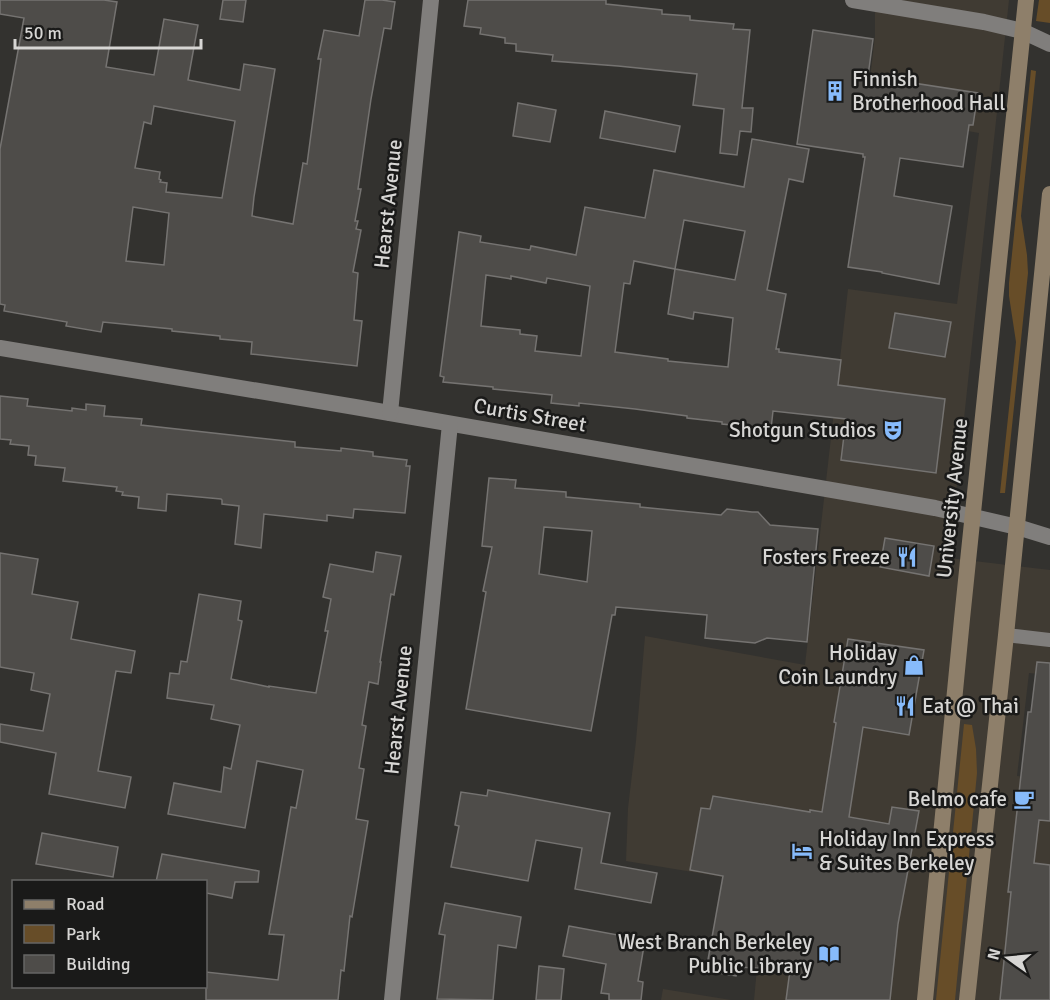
<svg xmlns="http://www.w3.org/2000/svg" width="1050" height="1000" viewBox="0 0 1050 1000" font-family="Signika,sans-serif">
	<style>
		.built { fill: #403b33 }
		.green { fill: #674d28 }
		.building { fill: #4e4c49; stroke: #757371; stroke-width: 1.5; fill-rule: evenodd }
		.lines { fill: none; stroke-linecap: round; stroke-linejoin: round }
		.service { stroke: #807e7c; stroke-width: 14 }
		.minor { stroke: #807e7c; stroke-width: 16 }
		.secondary { stroke: #8e7f6a; stroke-width: 16 }
		.labels { text-anchor: middle; stroke-width: 5; stroke-linejoin: round; paint-order: stroke }
		.poi-label { font-size: 21px; fill: #d7d6d4; stroke: #1a1a19; text-anchor: end }
		.street-label { font-size: 21px; fill: #d7d6d4; stroke: #1a1a19 }
	</style>
	<rect width="100%" height="100%" fill="#33322f"/>
	<g class="built">
		<path d="M875,0h134l-60,558 101,12v105l-21,-2 -12,103 33,4v220h-296l11,-116 -139,-23 2,-53 8,-67 9,-105 160,29 43,-376 109,15 22,-171 -113,-20 9,-77z"/>
		<path d="M663,989l68,11h-70z"/>
	</g>
	<g class="green">
		<path d="M1039,0h11v23l-14,-2z"/>
		<path d="M1031,70l5,1 -15,145 6,39 1,18 -23,220h-5l16,-151 -7,-46v-13z"/>
		<path d="M964,724l8,1 4,24 1,24 -22,227h-19z"/>
	</g>
	<g class="building">
		<path d="M0,0h104l13,2 -11,65 48,8 10,-56 34,6 -10,55 52,10 4,-26 31,5 -21,128 -2,19 41,8 10,-61 4,1 14,-105h-3l6,-29 35,6 6,-36h17l13,2 -4,27 -7,-1 -13,71 -13,90h3l-6,32h3l-2,8 5,1 -8,42 5,1 -4,47 8,1 -5,45 -106,-12 1,-12 -32,-3v-3l-48,-5v-2l-69,-7 -2,10 -35,-6 1,-4 -63,-11 1,-6 -5,-1v-155l24,-131 -24,-4zM154,106l81,15 -13,77 -56,-6 1,-9 -7,-1 1,-2 -2,-1 1,-7 -25,-4 9,-46 7,2zM133,207l36,6 -5,52 -38,-4z"/>
		<path d="M223,0h23l-3,22 -23,-3z"/>
		<path d="M468,0h138v4l56,6v4l28,2v4l44,4 -1,5 17,1 -8,78h11l-2,24 -11,-1 -3,24 -17,-2 4,-44 -31,-4 4,-31 -79,-8 -66,-5 1,-6 -37,-4v-7l-11,-1v-5l-25,-4 1,-6 -17,-2z"/>
		<path d="M813,30l60,9 -5,37 110,17 -5,32h-4l-6,42 -63,-9 -6,38 58,10 -13,78 -57,-11v-1l-34,-5 17,-110h-2v-3l-66,-10z"/>
		<path d="M518,103l38,7 -6,32 -37,-6z"/>
		<path d="M605,111l75,15 -5,26 -75,-14z"/>
		<path d="M752,139l57,10 -6,33 -14,-3 -22,111 19,4 -10,55h3v3l62,8 -3,25 107,14 -9,74 -95,-13 5,-41 -73,-8 -2,18 -49,-5v-2l-35,-4v-2l-52,-7 -56,-6v3l-28,-3 1,-8 -59,-6v-2l-50,-5 1,-5 -4,-1 19,-144 22,4 -1,6 50,8 1,-4 45,9 9,-48 60,11 9,-48 90,17zM684,220l61,11 -10,49 -60,-11 -7,45 25,5 1,-7 39,6 -5,49 -60,-6v-2l-53,-7 9,-69 6,1 4,-23 41,8zM486,275l25,4v-3l35,7 1,-5 43,8 -9,70 -46,-5 2,-15 -17,-2v-4l-39,-4z"/>
		<path d="M895,313l56,9 -6,35 -56,-9z"/>
		<path d="M0,396l28,3 -1,7 45,5v-3l14,2v-6l19,2 -1,10 38,3 -1,6 154,17v5l46,4v-3l32,4v4l34,4 -1,6h4l-5,47 -51,-4 -1,9 -26,-3v6l-63,-7 -3,34 -26,-4 4,-38 -17,-2v-4l-1,-1 -54,-5 -1,17 -28,-3 1,-11 -17,-2 1,-3 -7,-1 1,-4 -54,-6 2,-13 -30,-3 1,-9 -8,-1 1,-9 -19,-2 1,-4 -11,-1z"/>
		<path d="M489,478l27,2 -1,8 51,4v5l74,7v3l81,8 6,-6 25,3h6l12,13 48,4 -11,113 -40,-4 -12,5 -50,-5 2,-23 -91,-8 -1,8h-3l-21,116 -125,-22 20,-117 -3,-1 9,-44 -10,-1zM544,527l48,4 -5,51 -48,-8z"/>
		<path d="M885,538l49,8 -5,30 -49,-9z"/>
		<path d="M376,552l25,4 -7,39 -3,-1 -11,68h1l-3,22 -9,-2 -7,43 4,1 -7,42 5,1 -8,50 12,2 -16,96 -2,-1 -6,55 -3,-1 -3,30h-132v-28l72,8 6,-45 -15,-1 22,-127 5,1 7,-38 -46,-9 -12,67 -77,-14 6,-31 47,9 3,-25 7,2 9,-44 -29,-6 3,-14 -47,-7 3,-25 9,1 2,-13 6,1 12,-68 42,7 -3,19 4,1 -11,58 38,8v-1l47,7 12,-62h-3l6,-32 -8,-2 7,-33 43,8z"/>
		<path d="M0,553l38,6 -6,35 46,8 -7,37 64,12 -4,22 -15,-2 -18,100 33,6 -6,31 -76,-14 7,-41 -56,-11v-18l43,7 7,-37 -19,-4 3,-17 -34,-6z"/>
		<path d="M848,639l76,11 -15,85 -46,-8 -14,90 40,7 3,-17 27,4 -21,113 -8,76h-104l4,-30 -52,-3 -2,9 -30,-5 17,-95 -33,-6 11,-62 9,1 3,-13 97,16v-2l12,2 14,-89 -2,-1z"/>
		<path d="M1037,662l13,1v158l-11,-1 -5,43 16,2v135h-50l11,-108h-3l20,-180h3z"/>
		<path d="M488,790l122,23 -9,50 56,10 -6,30 -76,-14 7,-41 -46,-8 -8,41 -77,-14 8,-41 -4,-1 6,-33 26,4z"/>
		<path d="M42,833l76,14 -5,30 -77,-13z"/>
		<path d="M162,854l97,17 -1,11h-23l-3,16 -26,-5v-11h-50z"/>
		<path d="M445,903l76,14 -5,31 -18,-3 -5,55 -56,-1 8,-64 -6,-1z"/>
		<path d="M569,926l76,14 -7,41 5,1 -2,18h-32v-6l-8,-1 5,-29 -43,-8z"/>
		<path d="M539,966l25,3 -3,31h-25z"/>
	</g>
	<g class="lines">
		<path class="service" d="M1006,635l44,5"/>
		<g class="minor">
			<path d="M853,0l131,22 38,9 28,13"/>
			<path d="M0,348l355,59 580,101 82,19 33,10"/>
			<path d="M390,413l41,-413"/>
			<path d="M392,1000l58,-576"/>
		</g>
		<g class="secondary">
			<path d="M925,1000l37,-381 64,-619"/>
			<path d="M967,1000l39,-365 44,-441"/>
		</g>
	</g>
	<defs>
		<g id="building-bare" transform="scale(1.62)"><path d="M-4-6H4V6H1V3H-1V6H-4ZM-2.5-4.3h1.7v1.8h-1.7ZM.8-4.3h1.7v1.8H.8ZM-2.5-1h1.7V.8h-1.7ZM.8-1h1.7V.8H.8Z" fill="#87bbfb" stroke="#1a1a19" stroke-width="2.5" paint-order="stroke"/></g>
		<g id="theatre-bare" transform="scale(1.62)"><path d="M-5-5.5Q0-4 5-5.5V0Q5 5 0 6Q-5 5-5 0ZM-3.3-2.5H-1v1.5H-3.3ZM1-2.5H3.3v1.5H1ZM-2.8 1Q0 5.5 2.8 1Z" fill="#87bbfb" stroke="#1a1a19" stroke-width="2.5" paint-order="stroke"/></g>
		<g id="restaurant-bare" transform="scale(1.62)"><path d="M-5-6h1v4h1v-4h1v4h1v-4h1v5L-1.5 .5V6h-2V.5L-5-1ZM5-6V6H3V1.5H1.5Q1.5-4 5-6Z" fill="#87bbfb" stroke="#1a1a19" stroke-width="2.5" paint-order="stroke"/></g>
		<g id="shop-bare" transform="scale(1.62)"><path d="M-5-2.5h2.3a2.7 3.5 0 0 1 5.4 0H5L5.5 6h-11ZM-1.5-2.5h3a1.5 2.3 0 0 0-3 0Z" fill="#87bbfb" stroke="#1a1a19" stroke-width="2.5" paint-order="stroke"/></g>
		<g id="cafe-bare" transform="scale(1.62)"><path d="M-5.5-4.5H6V0H3Q3 3.5 0 3.5H-2.5Q-5.5 3.5-5.5 0ZM3-3.2v2h1.7v-2ZM-6 4.5H4V6H-6Z" fill="#87bbfb" stroke="#1a1a19" stroke-width="2.5" paint-order="stroke"/></g>
		<g id="hotel-bare" transform="scale(1.62)"><path d="M-6-4.5h1.5V1H6V5H4.5V3h-9V5H-6ZM-4 0a1.8 1.8 0 1 1 3.6 0ZM.5 0V-2.5h3Q6-2.5 6 0Z" fill="#87bbfb" stroke="#1a1a19" stroke-width="2.5" paint-order="stroke"/></g>
		<g id="library-bare" transform="scale(1.62)"><path d="M-6-4Q-3-5.5-.7-3.5V5Q-3 3-6 4ZM6-4Q3-5.5 .7-3.5V5Q3 3 6 4Z" fill="#87bbfb" stroke="#1a1a19" stroke-width="2.5" paint-order="stroke"/></g>
	</defs>
	<g fill-rule="evenodd">
		<use href="#building-bare" x="835" y="91"/>
		<use href="#theatre-bare" x="893" y="430"/>
		<use href="#restaurant-bare" x="907" y="557"/>
		<use href="#shop-bare" x="914" y="665"/>
		<use href="#restaurant-bare" x="905" y="706"/>
		<use href="#cafe-bare" x="1024" y="799"/>
		<use href="#hotel-bare" x="802" y="851"/>
		<use href="#library-bare" x="829" y="954"/>
	</g>
	<g class="labels">
		<g class="poi-label">
			<text x="852" y="86" text-anchor="start">Finnish<tspan x="852" dy="24">Brotherhood Hall</tspan></text>
			<text x="876" y="437">Shotgun Studios</text>
			<text x="890" y="564">Fosters Freeze</text>
			<text x="897" y="660">Holiday<tspan x="897" dy="24">Coin Laundry</tspan></text>
			<text x="922" y="713" text-anchor="start">Eat @ Thai</text>
			<text x="1007" y="806">Belmo cafe</text>
			<text x="819" y="846" text-anchor="start">Holiday Inn Express<tspan x="819" dy="24">&amp; Suites Berkeley</tspan></text>
			<text x="812" y="949">West Branch Berkeley<tspan x="812" dy="24">Public Library</tspan></text>
		</g>
		<g class="street-label">
			<text transform="translate(388 204) rotate(-84)" y="7">Hearst Avenue</text>
			<text transform="translate(530 415) rotate(10)" y="7">Curtis Street</text>
			<text transform="translate(952 498) rotate(-84)" y="7">University Avenue</text>
			<text transform="translate(398 710) rotate(-84)" y="7">Hearst Avenue</text>
		</g>
	</g>
	<rect x="12" y="880" width="195" height="108" fill="#1a1a19" stroke="#666564" stroke-width="1.5"/>
	<rect x="24" y="900" width="30" height="9" fill="#8e7f6a" stroke="#666564" stroke-width="1.5"/>
	<text x="66" y="910" font-size="18" fill="#d7d6d4">Road</text>
	<rect x="24" y="925" width="30" height="18" fill="#674d28" stroke="#666564" stroke-width="1.5"/>
	<text x="66" y="940" font-size="18" fill="#d7d6d4">Park</text>
	<rect x="24" y="955" width="30" height="18" fill="#4e4c49" stroke="#666564" stroke-width="1.5"/>
	<text x="66" y="970" font-size="18" fill="#d7d6d4">Building</text>
	<g transform="translate(1008 958) rotate(285)" stroke="#1a1a19" stroke-width="4.5" paint-order="stroke">
	<path d="M0-4.5L10 22L0 15L-10 22Z" fill="#d7d6d4"/>
	<text y="-9" font-size="16" font-weight="bold" text-anchor="middle" fill="#d7d6d4">N</text>
	</g>
	<path d="M15 39v9h186v-9" fill="none" stroke="#d7d6d4" stroke-width="3"/>
	<text x="24" y="39" font-size="18" fill="#d7d6d4" stroke="#1a1a19" stroke-width="4.5" paint-order="stroke">50 m</text>
</svg>
